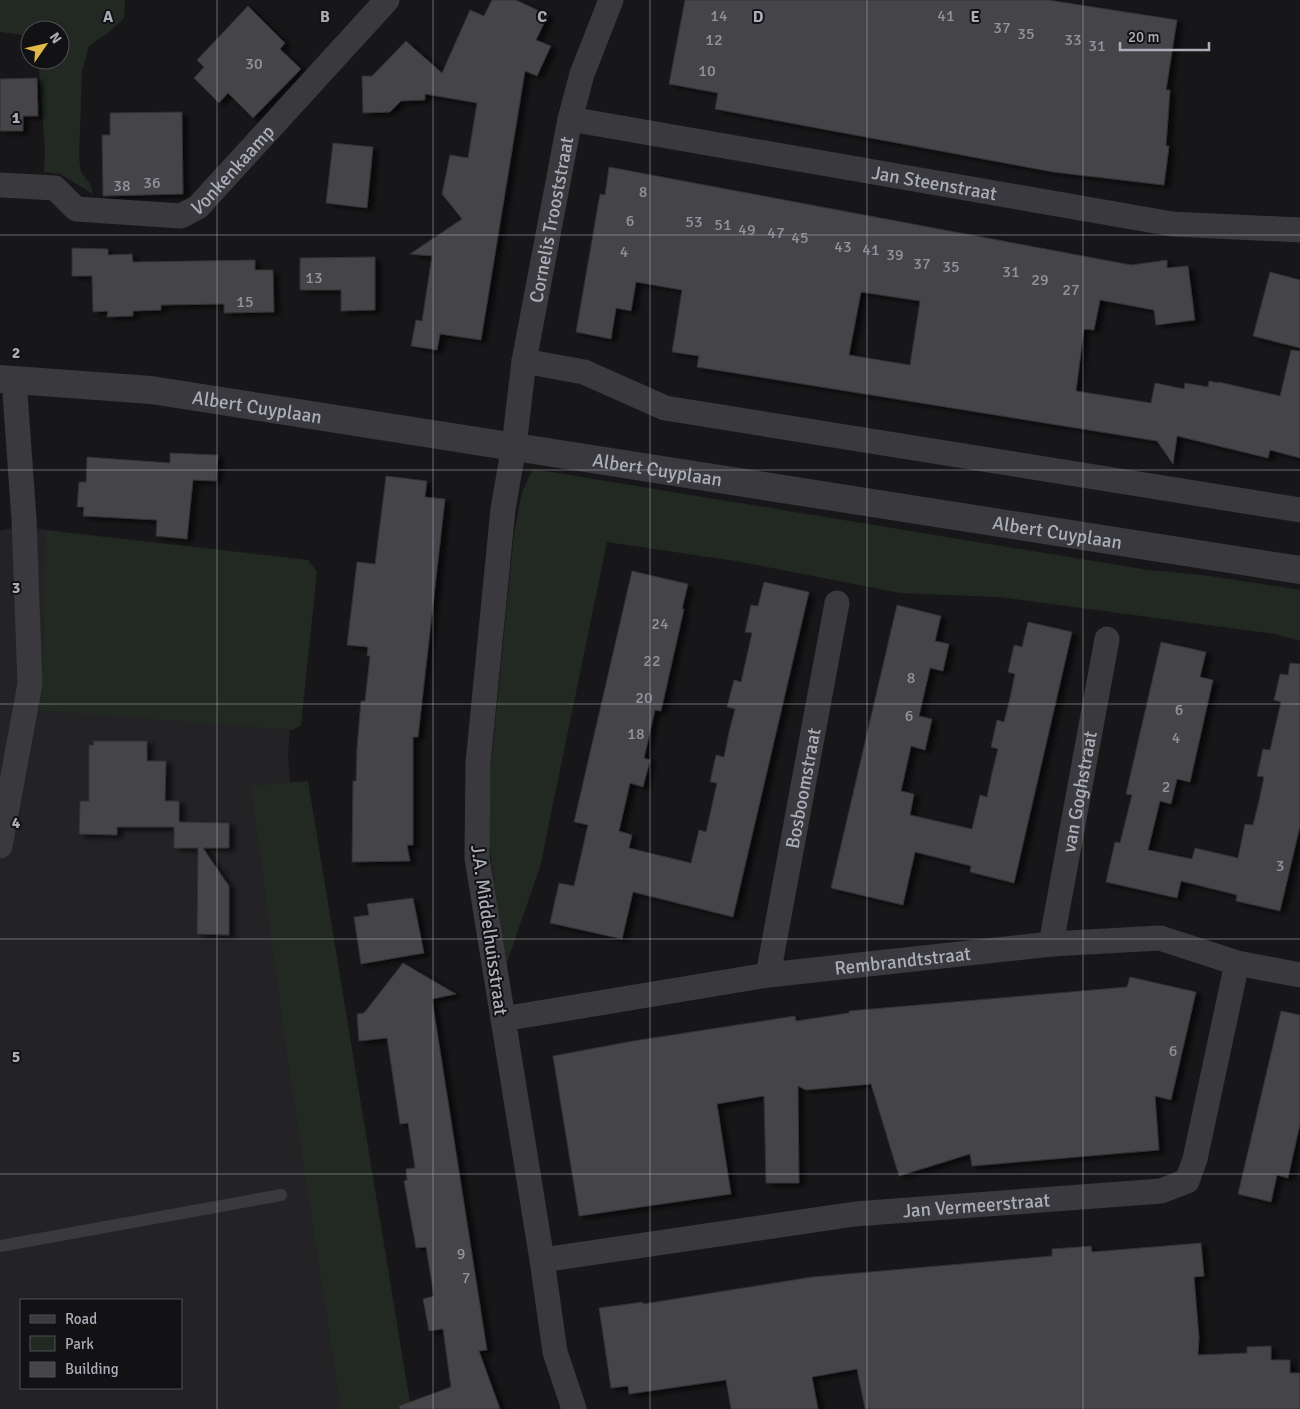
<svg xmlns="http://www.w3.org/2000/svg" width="1300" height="1409" viewBox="0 0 1300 1409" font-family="Signika,sans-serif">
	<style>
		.built { fill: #232326; fill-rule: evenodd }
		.green { fill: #222923 }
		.building { fill: #454449; stroke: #323135; fill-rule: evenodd; filter: url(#shadow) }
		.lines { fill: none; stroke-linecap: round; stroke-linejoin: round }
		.service { stroke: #39393e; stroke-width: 12 }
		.minor { stroke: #39393e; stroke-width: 25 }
		.tertiary { stroke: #39393e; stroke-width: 28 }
		.grid { fill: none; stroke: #abaeb8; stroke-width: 1; stroke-opacity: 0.55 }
		.labels { text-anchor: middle; stroke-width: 4; stroke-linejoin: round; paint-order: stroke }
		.number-label { font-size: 16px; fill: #92949c }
		.street-label { font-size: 19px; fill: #abaeb8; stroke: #121214 }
		.grid-label { font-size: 16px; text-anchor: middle; font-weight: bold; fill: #abaeb8; stroke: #121214; stroke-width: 4; stroke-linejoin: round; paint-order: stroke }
	</style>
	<defs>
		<filter id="shadow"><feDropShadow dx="5.5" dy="3" stdDeviation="2.5" flood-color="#0009"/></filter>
	</defs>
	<rect width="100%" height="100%" fill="#171719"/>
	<path class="built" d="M21,526l282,43 -15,185 20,272 70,383h-378v-878zM21,1300h160v88h-160z"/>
	<g class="green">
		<path d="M0,0h125l-1,18 -15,14 -20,14 -7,25 -3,87 2,14 9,12 3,10 -33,-20 -16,-2 1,-24 -7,-88h22v-30h-30v9l-6,-4 -24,-3z"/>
		<path d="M533,469l615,101 55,5 97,15v51l-25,-7 -276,-37 -99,-4 -158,-31 -135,-20 -67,325 -35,101 -18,-139 3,-55 24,-240 8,-42z"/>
		<path d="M45,530l263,30 9,12 -16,153 -8,5 -252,-20 3,-86z"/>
		<path d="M308,781l103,628h-70l-54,-355 -36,-268z"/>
	</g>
	<g class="building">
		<path d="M492,0h24l32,15 -12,25 15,6 -14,30 -12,-5 -44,269 -41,-6 -3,16 -26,-4 5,-26 6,1 10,-65 -22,-2 52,-35 -20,-25 8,-39 18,3 9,-55 -52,-9v6l-24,1 -11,11 -27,1 -1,-37h10l34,-35 36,32 28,-63 14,6z"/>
		<path d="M685,0h363l129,20 -11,70h4l-4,56h3l-5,39 -111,-13 -338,-63 3,-16 -49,-9z"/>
		<path d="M248,6l37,37 -5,6 21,20 -48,49 -25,-25 -9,10 -25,-25 10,-11 -7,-7z"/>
		<path d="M37,78l1,38h-15v15h-23v-52z"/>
		<path d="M182,112l1,82 -80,2 -1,-61h8v-22z"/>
		<path d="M333,143l40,4 -6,61 -41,-5z"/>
		<path d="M609,167l522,98 36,-5v8l21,-2 7,54 -39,5 -2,-15 -54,-10 -6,30 -10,-1 -8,62 75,12 4,-20 29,6 1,-6 23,4 1,-6 10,2v-1l61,14 11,-46 9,1v107l-30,-8 -2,8 -91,-22 -4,28 -16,-23 -460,-74 2,-11 -27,-4 10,-62 -46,-8 -5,29 -15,-3 -5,31 -35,-7 24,-138 5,1zM861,292l59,9 -10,64 -61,-10z"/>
		<path d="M72,248l36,1v6l24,-1 1,8 122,-2v10h18l1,42 -50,1v-9l-63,1v5l-28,1v5l-26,1 1,-6 -15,1 -1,-36h-20z"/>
		<path d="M375,257v53l-34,1v-21h-41v-32z"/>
		<path d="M1270,272l30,8v68l-47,-12z"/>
		<path d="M170,453l48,2 -2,26 -23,-1 -6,59 -31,-3 1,-16 -74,-4 1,-9h-7l2,-25h7l1,-25 83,6z"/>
		<path d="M386,476l41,5 -2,16 20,2 -27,238h-5v108h-6l3,16 -58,1 1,-81h3l1,-33 4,-47h4l5,-45h-3l1,-9 -21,-2 10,-83 18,2z"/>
		<path d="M632,571l56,13 -6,25h2l-23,102 -6,-1 -11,48 6,2 -7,27 -13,-4 -11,48 13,4 -3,13 62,15 8,-33 7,2 11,-49 -7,-1 6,-27 8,2 5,-25 6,-23 -8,-2 7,-27 7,2 11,-49 -7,-1 6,-27 7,1 6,-24 45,10 -76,325 -100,-25 -11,47 -72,-16 9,-40 15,3 14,-61 -14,-3z"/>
		<path d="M897,605l44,11 -6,25 14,3 -6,27 -13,-3 -11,48 13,3 -7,31 -14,-4 -10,45 13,3 -4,21 62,14 8,-34 7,2 5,-24 6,-24 -7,-2 6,-27 7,2 6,-24 5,-24 -7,-2 6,-27 8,2 6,-25 44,10 -58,251 -44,-11 1,-6 -56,-14 -12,53 -72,-17z"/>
		<path d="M1161,642l45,10 -6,25 13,3 -23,102 -13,-3 -6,25 -11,-3 -12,49 44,9 3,-11 43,10 7,-34 8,1 6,-24 5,-24 -7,-1 6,-27 7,1 11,-48 -7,-2 6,-26 8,1 2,-12 10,1v162l-20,85 -44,-10 1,-6 -56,-14 -4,17 -71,-16 9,-40 5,1 12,-48 -6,-1z"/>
		<path d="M93,741h54v20h19l-1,40h14v21l50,1v25h-26l26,38v49l-32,-1 1,-86h-24v-21h-57v8l-38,-1 1,-33h9v-56h5z"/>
		<path d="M413,898l11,55 -63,11 -7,-47 15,-2 -2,-11z"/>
		<path d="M403,963l53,31 -24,5 55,351 -8,1 21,58h-100l-1,-3 52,-19 -8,-58 -14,2 -6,-32 11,-3 -8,-49 -10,1 -12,-67 3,-1 -1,-11 9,-1 -7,-45 -8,1 -13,-86 -28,3 -2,-27 7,-1z"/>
		<path d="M1130,977l66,15 -25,108 -16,-4 4,54 -187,16 -2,-12 -71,22 -28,-92 -65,6 -8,-4 1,97h-33l-2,-87 -47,8 14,90 -152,22 -26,-160 80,-15 162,-25 1,5 53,-8v-2l278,-24z"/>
		<path d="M1281,1011l19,4v109l-12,54 -11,-3 -6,27 -33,-8z"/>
		<path d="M1201,1243l3,33 -10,1 5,61 -1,17 49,-2v-6l24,-1v14h19v13h10v36h-435l-8,-40 -45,8 6,32h-87l-5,-29 -97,14 -1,-8 -17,2 -12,-80 44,-6v2l169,-27 229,-20 11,-1v-7l39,-3 1,6z"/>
	</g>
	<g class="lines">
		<path class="service" d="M0,1246l281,-51"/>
		<g class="minor">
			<path id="s1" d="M570,119l602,105 128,6"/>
			<path id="s2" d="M0,185l55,3 21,21 105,7 17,-9 189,-207"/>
			<path d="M524,361l60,11 81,36 635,102"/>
			<path d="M0,846l30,-162 -6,-165 -10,-140"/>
			<path id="s3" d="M1051,944l56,-305"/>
			<path id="s4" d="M768,975l69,-372"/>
			<path id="s5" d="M503,1019l265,-44 283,-31 109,-6 77,25 63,12"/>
			<path id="s6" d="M542,1260l313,-46 306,-23 26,-10 8,-22 42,-196"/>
			<path id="s7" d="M574,1409l-19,-57 -13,-92 -65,-402 1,-95 25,-254 11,-63 10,-85 46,-242 12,-45 29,-74"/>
		</g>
		<path class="tertiary" id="s8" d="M0,379l151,11 1149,180"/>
	</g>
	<path class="grid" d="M217,0v1409M433,0v1409M650,0v1409M867,0v1409M1083,0v1409M0,235h1300M0,470h1300M0,704h1300M0,939h1300M0,1174h1300"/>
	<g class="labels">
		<g class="number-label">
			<text x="719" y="21">14</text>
			<text x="946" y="21">41</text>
			<text x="1002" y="33">37</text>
			<text x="1026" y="39">35</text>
			<text x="714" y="45">12</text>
			<text x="1073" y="45">33</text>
			<text x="1097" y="51">31</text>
			<text x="254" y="69">30</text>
			<text x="707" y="76">10</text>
			<text x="152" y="188">36</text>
			<text x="122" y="191">38</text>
			<text x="643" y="197">8</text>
			<text x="630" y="226">6</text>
			<text x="694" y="227">53</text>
			<text x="723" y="230">51</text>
			<text x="747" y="235">49</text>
			<text x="776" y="238">47</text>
			<text x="800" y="243">45</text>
			<text x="843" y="252">43</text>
			<text x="871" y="255">41</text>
			<text x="624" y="257">4</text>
			<text x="895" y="260">39</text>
			<text x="922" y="269">37</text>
			<text x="951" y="272">35</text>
			<text x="1011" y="277">31</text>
			<text x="314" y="283">13</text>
			<text x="1040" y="285">29</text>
			<text x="1071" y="295">27</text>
			<text x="245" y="307">15</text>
			<text x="660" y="629">24</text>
			<text x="652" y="666">22</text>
			<text x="911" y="683">8</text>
			<text x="644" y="703">20</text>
			<text x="1179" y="715">6</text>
			<text x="909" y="721">6</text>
			<text x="636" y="739">18</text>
			<text x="1176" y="743">4</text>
			<text x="1166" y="792">2</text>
			<text x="1280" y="871">3</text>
			<text x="1173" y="1056">6</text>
			<text x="461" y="1259">9</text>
			<text x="466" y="1283">7</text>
		</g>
		<g class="street-label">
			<text dy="7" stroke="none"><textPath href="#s2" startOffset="260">Vonkenkaamp</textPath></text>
			<text dy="7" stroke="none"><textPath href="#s1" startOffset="370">Jan Steenstraat</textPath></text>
			<text dy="7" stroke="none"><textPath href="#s7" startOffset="1204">Cornelis Trooststraat</textPath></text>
			<text dy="7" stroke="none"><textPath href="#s8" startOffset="259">Albert Cuyplaan</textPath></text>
			<text dy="7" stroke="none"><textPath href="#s8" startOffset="664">Albert Cuyplaan</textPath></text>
			<text dy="7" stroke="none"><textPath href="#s8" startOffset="1069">Albert Cuyplaan</textPath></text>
			<text dy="7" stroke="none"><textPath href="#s4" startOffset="190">Bosboomstraat</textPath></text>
			<text dy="7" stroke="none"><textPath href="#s3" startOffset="155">van Goghstraat</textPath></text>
			<text transform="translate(490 930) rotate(82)" y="7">J.A. Middelhuisstraat</text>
			<text dy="7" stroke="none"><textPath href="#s5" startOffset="404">Rembrandtstraat</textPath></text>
			<text dy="7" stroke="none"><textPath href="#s6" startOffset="438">Jan Vermeerstraat</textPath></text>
		</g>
	</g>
	<g class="grid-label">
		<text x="108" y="22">A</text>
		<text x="325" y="22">B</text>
		<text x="542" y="22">C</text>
		<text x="758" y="22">D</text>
		<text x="975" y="22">E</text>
		<text x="16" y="123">1</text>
		<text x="16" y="358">2</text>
		<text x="16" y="593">3</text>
		<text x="16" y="828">4</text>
		<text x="16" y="1062">5</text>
	</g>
	<rect x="20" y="1299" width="162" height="90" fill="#121214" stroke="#4f5056"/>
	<rect x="30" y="1315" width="25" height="8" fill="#39393e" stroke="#4f5056"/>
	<text x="65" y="1324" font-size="15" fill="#abaeb8">Road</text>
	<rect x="30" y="1336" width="25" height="15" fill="#222923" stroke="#4f5056"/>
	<text x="65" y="1349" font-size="15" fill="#abaeb8">Park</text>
	<rect x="30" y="1362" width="25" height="15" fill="#454449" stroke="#4f5056"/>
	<text x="65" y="1374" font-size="15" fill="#abaeb8">Building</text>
	<g transform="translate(45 45) rotate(56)"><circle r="24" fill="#121214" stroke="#4f5056"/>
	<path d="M0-4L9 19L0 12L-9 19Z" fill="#e2b946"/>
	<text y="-8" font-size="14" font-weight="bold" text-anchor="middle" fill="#abaeb8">N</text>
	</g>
	<path d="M1120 42v8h89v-8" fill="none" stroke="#abaeb8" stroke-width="2.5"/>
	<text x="1128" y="42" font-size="15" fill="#abaeb8" stroke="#121214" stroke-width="4" paint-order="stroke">20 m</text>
</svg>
